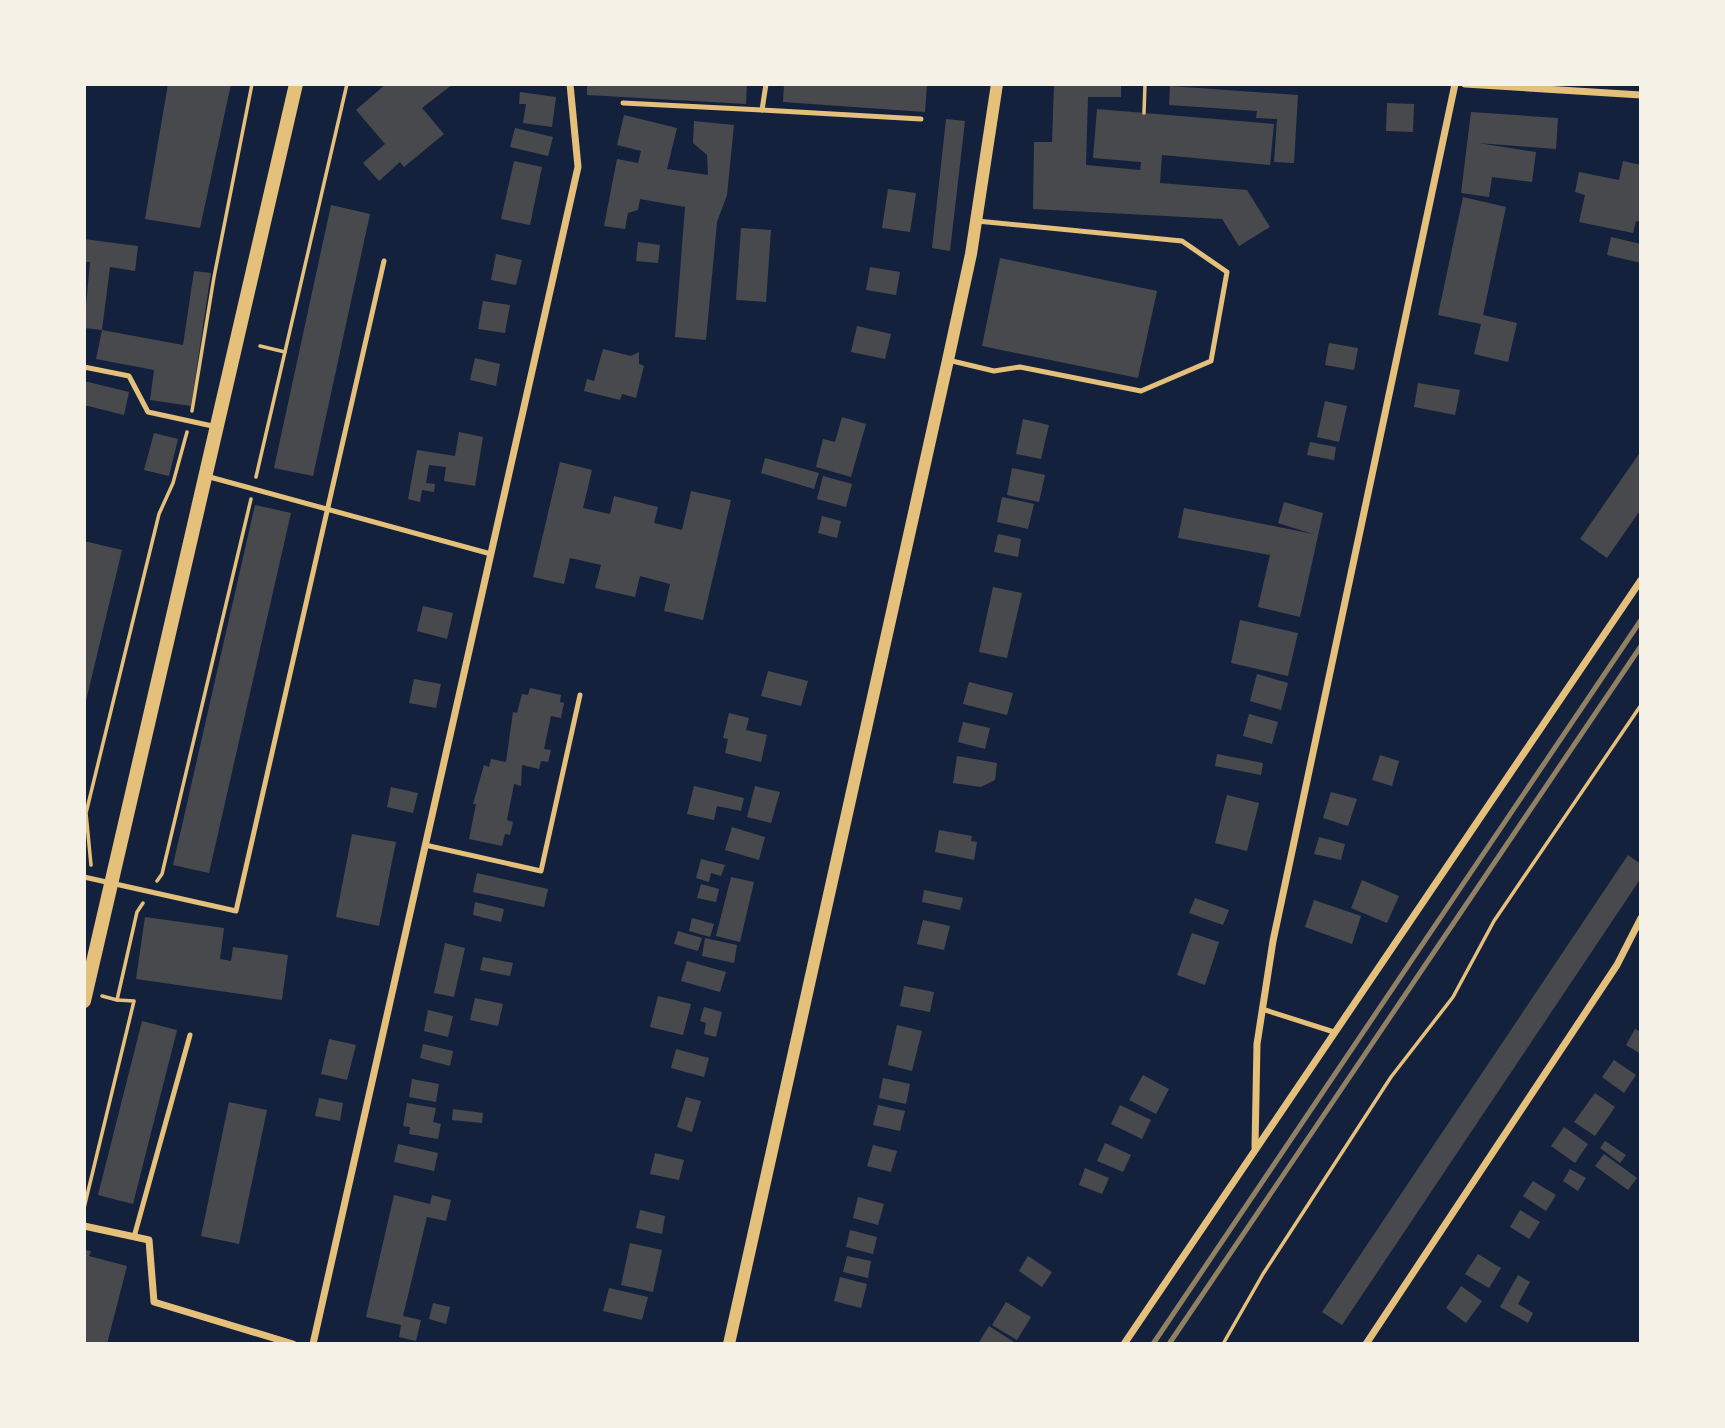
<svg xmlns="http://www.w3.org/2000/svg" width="1725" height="1428" viewBox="0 0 1725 1428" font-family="'Source Sans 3',sans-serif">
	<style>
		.building { fill: #48494c }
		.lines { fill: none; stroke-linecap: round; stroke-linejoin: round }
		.path { stroke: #e5c07b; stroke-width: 3.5 }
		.service { stroke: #e5c07b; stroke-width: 5 }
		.minor { stroke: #e5c07b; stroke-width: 7 }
		.tertiary { stroke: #e5c07b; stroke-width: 12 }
		.secondary { stroke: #e5c07b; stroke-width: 14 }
		.rail { stroke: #918062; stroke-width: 5 }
	</style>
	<rect width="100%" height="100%" fill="#14213d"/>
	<g class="building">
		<path d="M168,84h63l-31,144 -55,-9z"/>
		<path d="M386,84h67l-31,24 22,26 -40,33 -4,-5 -21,19 -16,-18 22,-19 -29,-34z"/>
		<path d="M587,84h160l-1,20 -159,-9z"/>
		<path d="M784,84h143l-2,28 -142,-10z"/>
		<path d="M1054,84h67v13h-33l-2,68 54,5 1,-8 -48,-4 4,-49 177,15 -4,41 -108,-10 -2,28 87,7 23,37 -31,19 -17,-27 -189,-10 1,-67h18z"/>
		<path d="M1170,86l128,9 -4,68 -20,-1 3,-43 -21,-1 1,-7 -88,-6z"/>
		<path d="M520,92l36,5 -4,30 -29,-4 3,-19h-7z"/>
		<path d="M1387,103l27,1 -1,28 -27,-1z"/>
		<path d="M1471,112l87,6 -2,31 -78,-6 58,9 -4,30 -40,-5 -3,20 -28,-4z"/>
		<path d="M624,115l53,13 -10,41 41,6 -1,-20 -14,-12 1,-22 40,4 -7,70 -10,27 -11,118 -31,-3 10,-130 -45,-8 -2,11 -10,3 -3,16 -21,-3 13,-67 21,4 3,-12 -24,-6z"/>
		<path d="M946,119l19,2 -15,130 -18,-3z"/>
		<path d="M515,128l38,9 -5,19 -38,-9z"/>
		<path d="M514,161l28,6 -12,58 -29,-6z"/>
		<path d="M1623,161l18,4v57l-5,-1 -3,12 -54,-11 6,-27 -10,-3 4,-20 40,8z"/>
		<path d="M888,189l28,4 -6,39 -28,-4z"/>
		<path d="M1463,197l43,10 -23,108 34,8 -9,39 -34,-8 7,-30 -43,-9z"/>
		<path d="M331,205l39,9 -57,262 -39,-8z"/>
		<path d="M741,228l30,2 -5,72 -30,-2z"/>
		<path d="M1611,237l30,7v19l-34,-8z"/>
		<path d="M84,239l54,7 -3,25 -25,-4 -8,63 -18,-2 6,-66h-6z"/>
		<path d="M638,242l22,3 -2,18 -22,-2z"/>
		<path d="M496,254l26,6 -6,25 -25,-5z"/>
		<path d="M1000,258l157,33 -19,87 -156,-32z"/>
		<path d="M870,267l30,5 -4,23 -30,-5z"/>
		<path d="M194,271l17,2 -20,133 -41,-6 4,-30 -58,-11 6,-29 81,15z"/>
		<path d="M483,301l27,4 -5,28 -27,-4z"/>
		<path d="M857,326l34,8 -6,25 -34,-7z"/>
		<path d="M1329,343l29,5 -4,22 -29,-5z"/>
		<path d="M603,349l28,7 8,-4v12l5,2 -8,32 -14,-4 -2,6 -36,-9 3,-12 7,2z"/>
		<path d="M475,358l25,6 -4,22 -26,-6z"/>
		<path d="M84,381l45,11 -5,23 -40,-10z"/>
		<path d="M1418,383l42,7 -5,25 -41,-8z"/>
		<path d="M1325,401l22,5 -8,36 -22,-5z"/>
		<path d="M842,417l24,7 -15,53 -35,-10 7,-28 12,3z"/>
		<path d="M1023,419l26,6 -8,34 -25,-5z"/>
		<path d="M459,432l24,5 -8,49 -31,-5 2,-14 -17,-2 -3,18 9,1 -1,8 -12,-2 -2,12 -12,-3 9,-49 38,6z"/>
		<path d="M154,433l24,6 -9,37 -25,-6z"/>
		<path d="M1310,442l26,5 -2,13 -27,-5z"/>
		<path d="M1641,451v58l-34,49 -27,-19z"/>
		<path d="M765,458l54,15 -5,16 -53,-16z"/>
		<path d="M560,462l32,8 -9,38 27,6 4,-18 44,11 -4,16 28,7 9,-39 40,9 -28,120 -39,-9 6,-27 -30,-8 -5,21 -40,-9 6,-23 -31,-7 -6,26 -31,-7z"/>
		<path d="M1012,468l33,7 -6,27 -32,-7z"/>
		<path d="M823,476l29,8 -6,23 -29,-8z"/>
		<path d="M1002,497l32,7 -6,25 -31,-7z"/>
		<path d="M1284,502l39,11 -23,104 -42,-10 12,-52 -92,-17 6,-30 129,26 -35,-11z"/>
		<path d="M255,505l36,8 -82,360 -36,-8z"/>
		<path d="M822,516l19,5 -4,17 -19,-5z"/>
		<path d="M998,534l23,5 -3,18 -24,-5z"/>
		<path d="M84,541l38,9 -37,155h-1z"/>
		<path d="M993,587l29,6 -15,65 -28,-6z"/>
		<path d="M423,606l30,7 -6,26 -30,-8z"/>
		<path d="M1240,620l58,13 -10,43 -57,-13z"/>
		<path d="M768,671l40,10 -7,25 -40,-10z"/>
		<path d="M1257,674l31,9 -7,27 -31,-9z"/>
		<path d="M414,679l27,5 -5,24 -27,-5z"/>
		<path d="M969,682l44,11 -6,22 -44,-11z"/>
		<path d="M530,688l31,7 -1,7 4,1 -3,15 -10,-2 -7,33 7,1 -3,12 -7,-1 -2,8 -17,-4 -1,21 -7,-2 -7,36 6,2 -3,13 -5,-1 -3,12 -33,-7 7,-35h-3l11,-39 5,2 2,-8 15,3 7,-50 4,1 5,-19 6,1z"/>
		<path d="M729,713l20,5 -3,12 21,5 -6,27 -36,-9 3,-14 -5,-1z"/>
		<path d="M1249,714l29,8 -6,22 -29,-8z"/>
		<path d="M963,722l27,6 -5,21 -27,-7z"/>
		<path d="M1217,754l46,9 -2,12 -46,-9z"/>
		<path d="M1380,755l19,6 -7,25 -20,-6z"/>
		<path d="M957,756l40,7 -2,17 -14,7 -28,-4z"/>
		<path d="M694,786l50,12 -3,13 -24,-5 -3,14 -27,-6z"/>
		<path d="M755,786l25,6 -9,31 -24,-6z"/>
		<path d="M391,787l27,6 -5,20 -26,-6z"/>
		<path d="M1331,792l26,7 -9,27 -25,-8z"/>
		<path d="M1227,795l32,8 -12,48 -32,-8z"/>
		<path d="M732,827l33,10 -6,23 -34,-10z"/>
		<path d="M939,830l33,6 -1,5 6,1 -3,18 -39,-8z"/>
		<path d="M352,834l44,8 -17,84 -43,-9z"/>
		<path d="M1319,837l26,7 -4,16 -27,-6z"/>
		<path d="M1628,855l13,9v14l-299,447 -20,-13z"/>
		<path d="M701,859l24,6 -4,11 -10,-3 -2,9 -13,-4z"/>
		<path d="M477,873l71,16 -4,18 -71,-15z"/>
		<path d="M731,877l23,5 -14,60 -24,-6z"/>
		<path d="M1362,880l37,16 -12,27 -36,-15z"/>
		<path d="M701,884l18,5 -3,13 -19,-4z"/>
		<path d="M924,890l39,8 -3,12 -38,-8z"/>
		<path d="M1195,898l34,12 -6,15 -34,-12z"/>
		<path d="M1314,900l47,16 -9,28 -47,-17z"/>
		<path d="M475,902l29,7 -3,13 -28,-7z"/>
		<path d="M145,917l79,11 -4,31 11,2 2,-14 55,8 -6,45 -146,-21z"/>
		<path d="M692,918l22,6 -4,13 -21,-6z"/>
		<path d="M923,920l27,6 -6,24 -27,-6z"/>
		<path d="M678,931l24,7 -4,13 -24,-7z"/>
		<path d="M1192,933l27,9 -14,43 -28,-10z"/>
		<path d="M705,938l32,7 -3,18 -32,-7z"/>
		<path d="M445,943l20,5 -11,49 -20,-4z"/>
		<path d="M483,957l30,6 -3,13 -30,-6z"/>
		<path d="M687,961l39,11 -6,20 -39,-11z"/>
		<path d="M904,986l30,6 -4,20 -30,-6z"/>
		<path d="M658,996l33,8 -8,31 -33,-8z"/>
		<path d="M475,998l28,6 -5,22 -28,-6z"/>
		<path d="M704,1007l18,5 -6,25 -12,-3 2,-11 -6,-2z"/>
		<path d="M428,1010l25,6 -5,21 -24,-6z"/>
		<path d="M142,1021l35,9 -44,174 -35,-9z"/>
		<path d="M897,1025l25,6 -10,40 -24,-6z"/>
		<path d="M1635,1029l6,3v22l-15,-9z"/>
		<path d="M329,1039l27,6 -9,35 -26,-6z"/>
		<path d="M423,1044l30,7 -3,15 -30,-8z"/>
		<path d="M676,1049l33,9 -5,19 -33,-9z"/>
		<path d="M1614,1060l22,15 -12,18 -22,-16z"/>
		<path d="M1143,1075l26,14 -13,25 -27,-14z"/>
		<path d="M883,1078l27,6 -4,20 -27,-6z"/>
		<path d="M412,1079l27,5 -3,18 -27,-5z"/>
		<path d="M1595,1093l20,14 -20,29 -21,-14z"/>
		<path d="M686,1097l15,4 -9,31 -15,-5z"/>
		<path d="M319,1098l24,5 -3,18 -25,-5z"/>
		<path d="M229,1102l38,8 -28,134 -38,-8z"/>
		<path d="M407,1103l29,5 -3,14 8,2 -3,15 -29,-5 1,-7 -7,-1z"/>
		<path d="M878,1105l27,6 -5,20 -27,-6z"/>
		<path d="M1120,1105l31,15 -9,19 -31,-15z"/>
		<path d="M453,1109l30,4 -1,10 -30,-3z"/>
		<path d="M1564,1127l24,17 -13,19 -24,-17z"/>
		<path d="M1605,1141l21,14 -6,8 -20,-15z"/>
		<path d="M1105,1143l26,12 -8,17 -26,-11z"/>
		<path d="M398,1144l40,9 -4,18 -40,-9z"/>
		<path d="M873,1145l24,6 -6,21 -24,-6z"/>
		<path d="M655,1153l29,7 -5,20 -29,-6z"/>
		<path d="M1604,1154l33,24 -9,12 -33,-24z"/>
		<path d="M1085,1168l24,10 -7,16 -23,-9z"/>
		<path d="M1570,1169l16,9 -8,13 -15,-10z"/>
		<path d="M1533,1181l23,14 -10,16 -23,-15z"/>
		<path d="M394,1195l36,9 2,-9 19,5 -5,21 -19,-4 -24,99 18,4 -5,21 -17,-4 2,-12 -35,-8z"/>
		<path d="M858,1197l26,7 -6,21 -25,-7z"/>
		<path d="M640,1210l25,6 -3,18 -26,-6z"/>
		<path d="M1520,1210l20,12 -11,17 -19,-12z"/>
		<path d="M850,1230l27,7 -4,17 -27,-7z"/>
		<path d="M630,1243l32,7 -9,42 -32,-7z"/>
		<path d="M84,1250l7,1 -2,5 38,10 -20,78h-23z"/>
		<path d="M1478,1254l23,14 -12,20 -24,-14z"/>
		<path d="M847,1256l24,5 -3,17 -25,-6z"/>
		<path d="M1028,1256l24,16 -10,15 -23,-16z"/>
		<path d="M1518,1275l12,7 -12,22 15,9 -5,10 -28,-16z"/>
		<path d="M840,1277l27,7 -6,24 -27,-7z"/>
		<path d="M1461,1286l21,15 -16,22 -20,-15z"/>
		<path d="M609,1288l39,9 -6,23 -39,-9z"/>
		<path d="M1006,1302l25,15 -14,23 -25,-15z"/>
		<path d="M433,1303l17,4 -4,17 -17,-5z"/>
		<path d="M989,1326l25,16 -1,2h-35z"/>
	</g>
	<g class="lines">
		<g class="path">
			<path d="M1144,113l1,-29"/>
			<path d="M260,346l25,6"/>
			<path d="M192,411l22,-134 38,-193"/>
			<path d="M256,477l91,-393"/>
			<path d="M91,865l-5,-52 73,-299 14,-31 14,-51"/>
			<path d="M157,881l5,-7 89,-375"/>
			<path d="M102,996l15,4"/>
			<path d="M84,1208l50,-207 -17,-1 20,-88 6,-9"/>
			<path d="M1223,1344l40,-70 128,-197 62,-80 41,-76 147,-216"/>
		</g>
		<g class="service">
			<path d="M623,103l139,7 4,-26"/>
			<path d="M762,110l159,9"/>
			<path d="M948,360l46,11 26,-4 121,24 70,-30 16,-89 -45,-31 -205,-20"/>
			<path d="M84,367l45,9 19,36 69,15"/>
			<path d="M206,476l285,78"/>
			<path d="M425,845l116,26 39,-176"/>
			<path d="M84,877l152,34 148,-650"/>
			<path d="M1262,1009l72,23"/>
			<path d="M134,1237l56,-202"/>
		</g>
		<g class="minor">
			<path d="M1465,84l176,11"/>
			<path d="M1255,1147l2,-103 16,-103 182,-857"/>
			<path d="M84,1226l65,14 5,62 139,42"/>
			<path d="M313,1344l265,-1177 -8,-83"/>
			<path d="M1124,1344l517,-764"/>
			<path d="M1366,1344l251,-379 24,-47"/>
		</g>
		<path class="tertiary" d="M729,1344l219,-984 23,-106 26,-170"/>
		<path class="secondary" d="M84,1001l212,-917"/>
		<g class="rail">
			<path d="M1153,1344l488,-724"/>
			<path d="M1169,1344l472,-698"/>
		</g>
	</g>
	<rect width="1725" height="1428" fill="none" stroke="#f6f1e7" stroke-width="172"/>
</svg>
